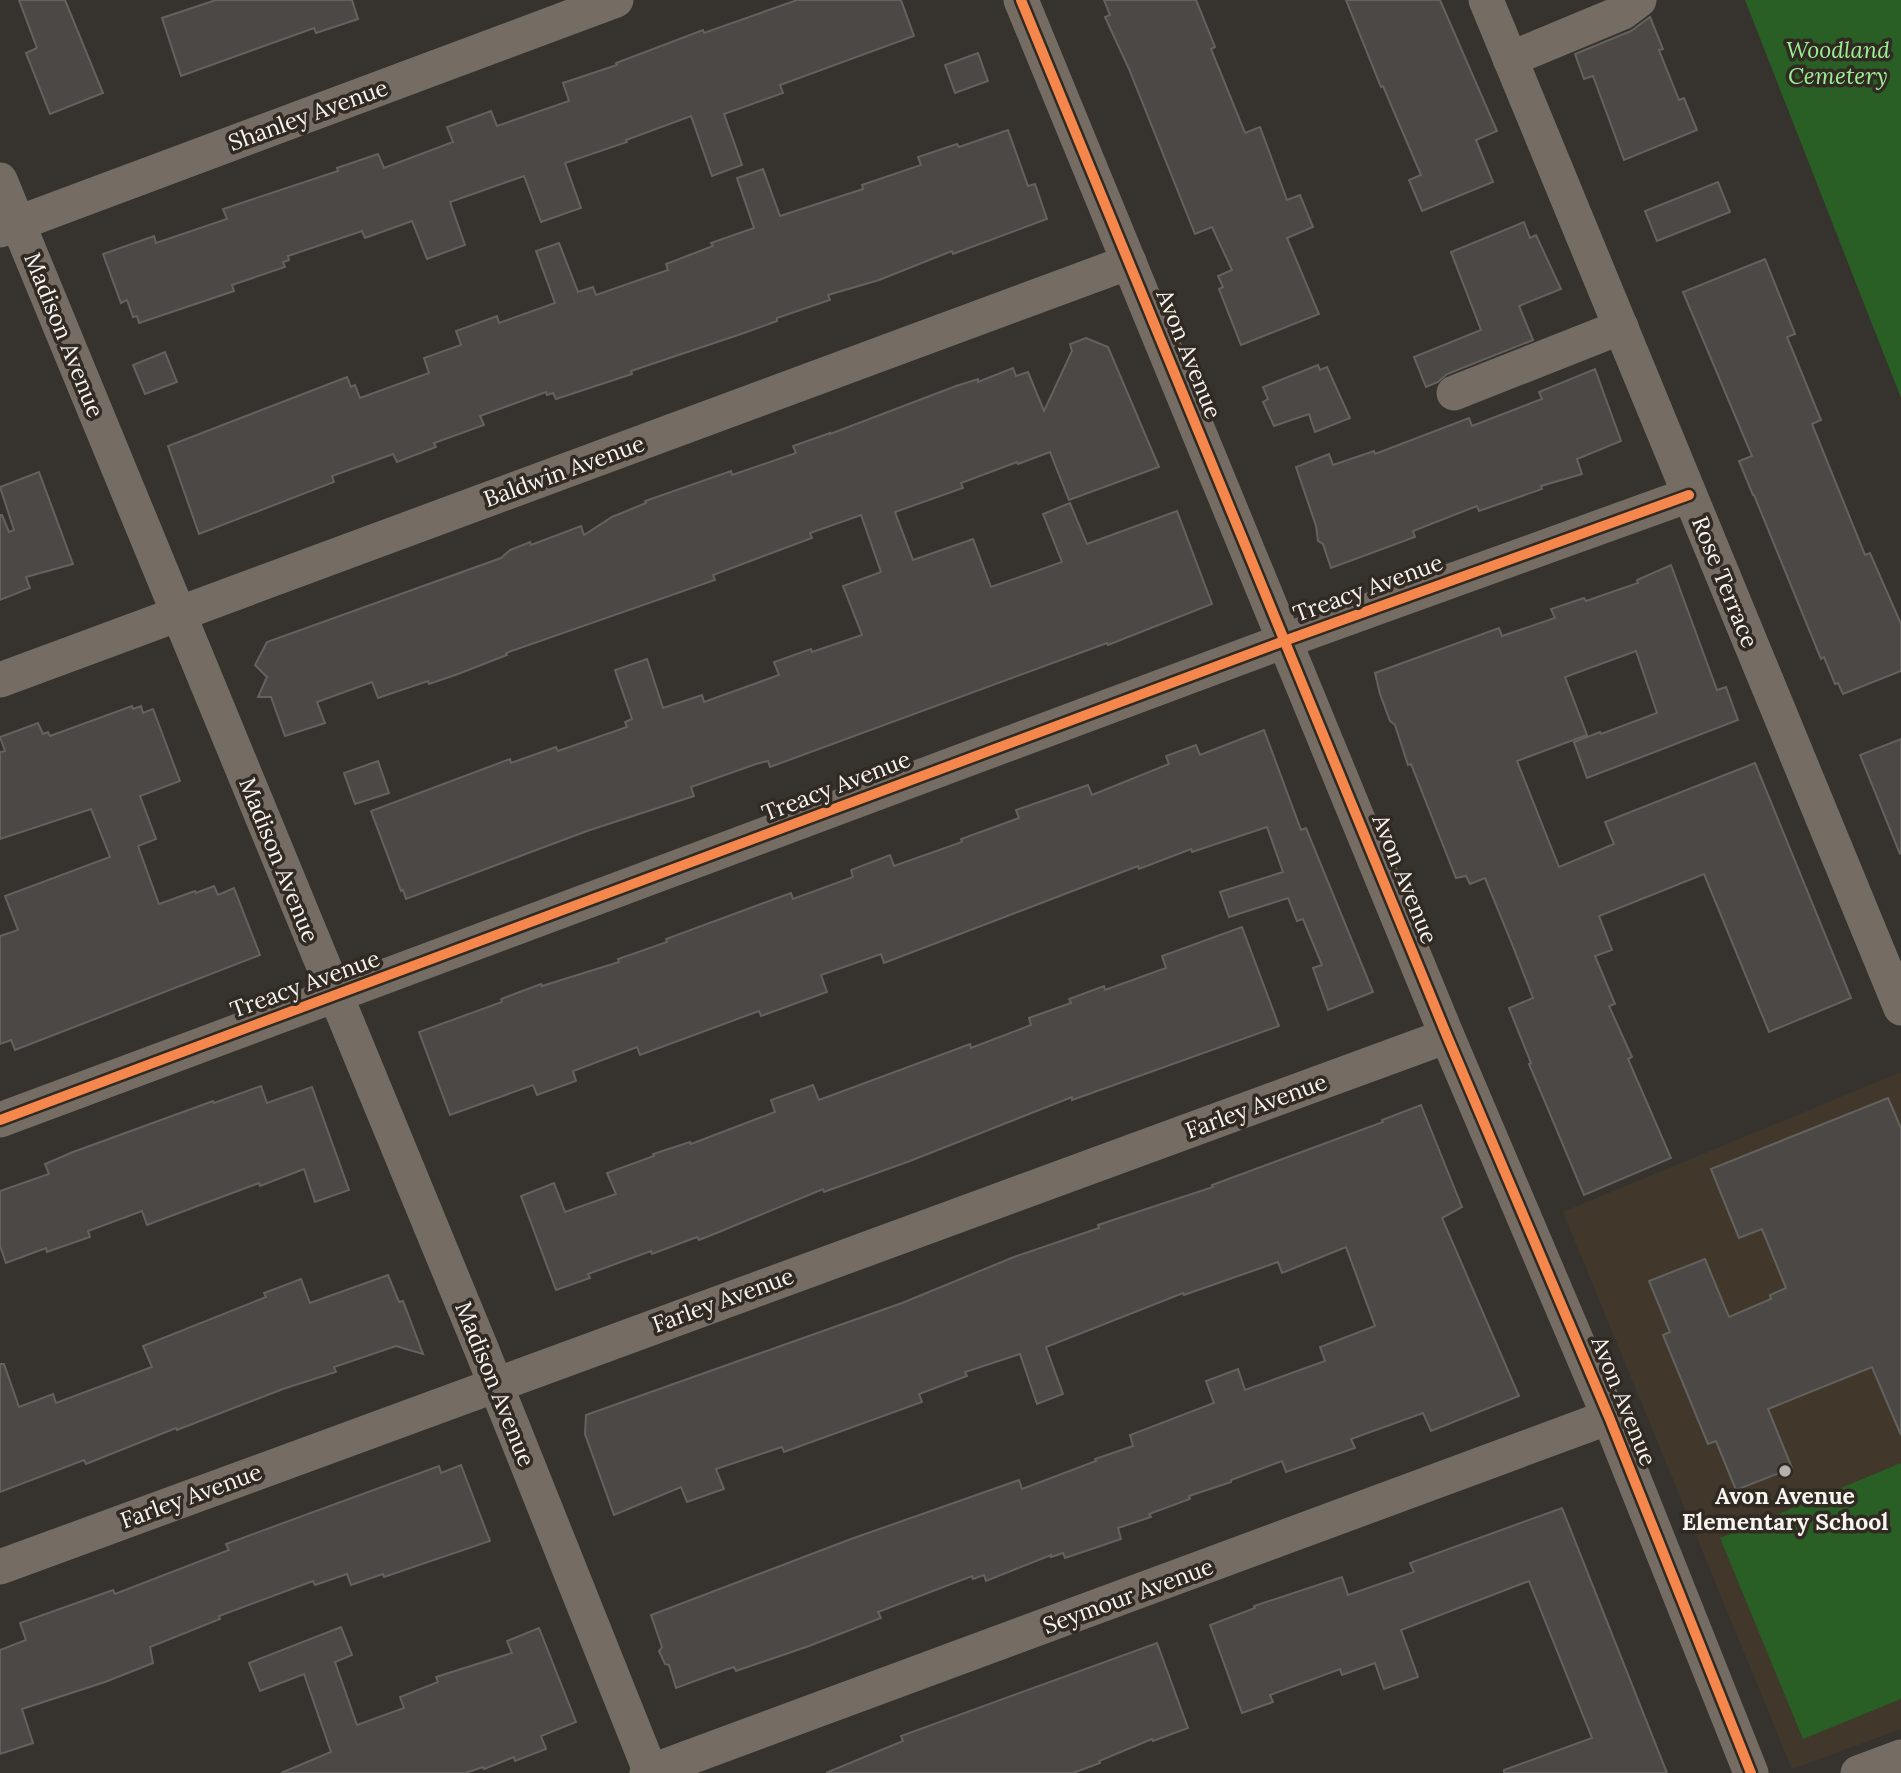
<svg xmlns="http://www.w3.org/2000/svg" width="1901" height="1773" viewBox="0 0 1901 1773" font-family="Lora,serif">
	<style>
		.built { fill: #41382b }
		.green { fill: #295e25 }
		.building { fill: #4b4845; stroke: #64625e; stroke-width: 2 }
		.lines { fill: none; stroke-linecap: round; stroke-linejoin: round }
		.minor { stroke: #756c64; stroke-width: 35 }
		.cycleway-casing { stroke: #302a22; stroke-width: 15 }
		.cycleway { stroke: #f5874c; stroke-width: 10 }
		.poi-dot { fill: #b4b0ab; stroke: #302a22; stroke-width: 2.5 }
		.labels { text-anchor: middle; stroke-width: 7; stroke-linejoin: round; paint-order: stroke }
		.park-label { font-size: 23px; font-style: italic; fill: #9bf095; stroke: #302a22 }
		.street-label { font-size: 23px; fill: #f8f4ef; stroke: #302a22 }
		.poi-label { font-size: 23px; font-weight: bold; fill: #f8f4ef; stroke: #302a22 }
	</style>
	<rect width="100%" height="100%" fill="#36332e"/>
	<path class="built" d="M1901,1072v657l-109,40 -229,-557z"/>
	<g class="green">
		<path d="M1745,0h156v398z"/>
		<path d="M1901,1463v236l-98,40 -83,-201z"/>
	</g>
	<g class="building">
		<path d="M19,0h46l38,93 -53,21 -24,-61 11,-5z"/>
		<path d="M216,0h136l6,19 -42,14 -2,-5 -133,48 -19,-58z"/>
		<path d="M797,0h104l13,36 -134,49 3,8 -59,21 18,51 -30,11 -21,-60 -65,24 1,2 -62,21 16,45 -40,14 -17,-46 -74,26 15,43 -38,14 -15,-38 -47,17 -3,-7 -74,25 1,4 -6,2 2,5 -53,18 2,6 -95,32 -2,-7 -4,1 -6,-17 -6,3 -18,-49 51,-18 2,7 71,-24 -4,-10 115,-38 -1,-3 41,-14 6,14 69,-26 -6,-15 44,-16 6,15 72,-25 -6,-18 54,-18 -1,-2 87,-33 1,3z"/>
		<path d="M1104,0h92l19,47 -4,2 34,84 15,-6 27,73 13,-5 13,32 -26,11 32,76 -78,31 -22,-56 4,-2 -5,-11 14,-6 -20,-43 -17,7 -66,-165 -24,-52 5,-2z"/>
		<path d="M1346,0h94l57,131 -21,9 17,42 -71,29 -13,-31 12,-5 -38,-89 -2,1z"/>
		<path d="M1650,17l13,32 -4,1 20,50 5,-2 13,32 -73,30 -31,-84 -9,3 -9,-25 56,-23z"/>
		<path d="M978,53l10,28 -33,12 -10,-28z"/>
		<path d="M1008,130l20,56 7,-2 12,35 -94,35 -1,-3 -73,29 -51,15 2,5 -53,18v3l-33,12 -113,38 1,3 -76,25 -3,-6 -6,2 -1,-3 -66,24 4,9 -50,18 2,4 -39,15 -4,-8 -61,22 2,6 -135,52 -31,-88 179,-69 4,10 4,-2 5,13 69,-25 -5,-15 37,-13 -5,-14 41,-15 2,7 56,-20 -19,-52 23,-8 19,49 15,-5 3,8 72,-25 -2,-6 47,-18 -2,-3 43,-15 -17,-50 26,-9 17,47 83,-27 -1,-4 59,-20 -3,-8 39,-13 2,3z"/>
		<path d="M1718,182l12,30 -73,29 -12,-30z"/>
		<path d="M1524,222l6,16 6,-3 25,54 -42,17 14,34 -86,34 -9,8 -12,5 -12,-30 67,-27 -30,-78z"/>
		<path d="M1765,259l30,75 -8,3 34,83 -9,4 53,131 5,-2 31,71v47l-58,23 -5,-11 -3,1 -11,-27 -3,2 -67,-164h-1l-14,-34 13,-5 -69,-164z"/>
		<path d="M1086,338l22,9 51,120 -90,33 -19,-48 -32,12 -1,-2 -56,21 2,5 -68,24 18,48 60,-21 18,48 71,-25 -19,-48 27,-11 17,41 90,-33 35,93 -104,41 -1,-2 -337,124 -2,-6 -12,3 -65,23 3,9 -107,35 -181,68 -3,-9 -2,1 -30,-80 139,-52 1,4 45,-16 2,4 69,-24 -2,-5 7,-3 -17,-49 32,-11 16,49 39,-13 2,7 75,-27 -5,-13 37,-13 1,3 50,-17 -19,-49 38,-14 -20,-57 -51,18 2,5 -99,37 2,5 -209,73 1,2 -49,19 -29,10 -1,-3 -50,17 -6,-16 -55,20 8,21 -40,13 -14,-39h-13l9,-20 -12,-12 12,-23 234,-84 9,-8 20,-8 1,3 50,-19 3,9 28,-18 34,-14 -1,-2 86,-30 1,4 64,-22 -3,-7 37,-13v1l126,-48 22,-7v3l35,-14 3,8 12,-4 16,39 28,-60 -2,-7z"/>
		<path d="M165,352l12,30 -32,12 -12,-29z"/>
		<path d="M1318,365l2,5 7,-3 23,51 -35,14 -6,-18 -35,12 -11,-24 5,-3 -5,-12z"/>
		<path d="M1595,369l26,72 -44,18 5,15 -41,12 1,3 -63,22 -2,-5 -64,25 2,6 -84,31 -8,-24 -5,-3 -2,-15 -20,-59 33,-13 4,11 41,-14 1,3 94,-36 3,8 70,-27 -3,-7z"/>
		<path d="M39,472l34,92 -47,13 4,11 -30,12v-85h2l7,17 5,-2 -14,-43z"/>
		<path d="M1671,565l46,125 9,-3 12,33 -151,58 -13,-36 26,-10 1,2 56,-21 -21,-62 -71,26 22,58 -70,26 42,106 55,-23 -9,-22 150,-59 96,235 -82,34 -65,-158 -105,42 13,34 -17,6 20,48 -6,2 23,51 -4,2 43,99 -87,37 -55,-131 2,-1 -22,-55 24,-10 -21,-54 -27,-66 -15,6 -4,-8 -10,2 -45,-114 -3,1 -13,-40 -5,-4 -10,-27 -5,-21 124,-45 3,8 53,-18 -4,-9 33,-11 2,3 52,-18 -1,-3z"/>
		<path d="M132,706l1,3 8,-3 2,7 10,-4 27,72 -40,15 16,43 -18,7 21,58 36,-13 1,2 18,-7 4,9 16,-7 26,67 -245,95 -4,-10 -11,4v-108l18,-6 -13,-34 105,-39 -19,-48 -91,30v-87l5,-1 -5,-14 38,-14 5,11 5,-2 2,4z"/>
		<path d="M1264,730l37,100 5,-2 67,164 -45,18 -15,-42 9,-3 -19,-46 -6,2 -9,-23 -59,19 -9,-25 63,-20 -16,-45 -75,25 -1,-3 -52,20 -1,-3 -254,97 -3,-9 -60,21 6,17 -66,24 -2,-5 -119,44 -3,-8 -64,24 3,10 -39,14 -4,-10 -83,30 -31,-83 83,-30 -1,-3 40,-15 1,2 77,-24 -1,-3 49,-17 -1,-3 125,-46 2,6 60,-22 -2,-7 39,-15 4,11 68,-24 -1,-3 58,-21 -3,-8 72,-25 4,10 77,-31 -3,-8 30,-11 4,10z"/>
		<path d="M1901,739v115h-1l-40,-99z"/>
		<path d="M378,761l11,32 -34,11 -11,-31z"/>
		<path d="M1242,927l37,99 -207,74v-3l-162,64 -86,31 -1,-3 -104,43 -20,8 -2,-3 -45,17 -1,-3 -63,23 2,4 -34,12 -35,-94 33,-13 11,29 51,-18 -9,-21 47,-17 -1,-2 37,-12 1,2 84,-32 -4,-12 42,-15 6,15 151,-56 1,4 60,-23 -2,-7 42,-15 -2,-4 35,-13 1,4 61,-22 -4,-12z"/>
		<path d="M261,1086l6,17 45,-16 37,103 -34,12 -11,-33 -44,17 -1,-3 -112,42 -5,-14 -54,20 2,6 -43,15 -1,-4 -40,15 -6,-17v-55l49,-17 -4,-10 28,-12 140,-51 1,2z"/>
		<path d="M1888,1098l13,30v307l-29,-68 -104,42 24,59 -56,22 -20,-49 -8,3 -45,-109 7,-3 -21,-51 56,-22 24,58 42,-18 -1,-4 16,-7 -24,-59 -23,9 -28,-69z"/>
		<path d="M1421,1105l41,102 -20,11 77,178 -88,35 -8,-18 -72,26 4,9 -69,24 -4,-11 -51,19v2l-42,14 1,3 -41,15 2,3 -33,11 3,11 -56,19 -2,-5 -12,4v-2l-65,26 -2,-6 -11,4 -1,-3 -94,36 3,6 -72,28 -73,25 -2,-4 -12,4 -46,17 -7,-23 -4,-1 -6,-13 3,-4 -11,-32 200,-76 168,-59 3,9 74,-28 -1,-2 38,-13 -3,-11 84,-32 -8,-22 32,-12 7,21 80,-29 -5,-14 55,-21 -29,-79 -64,26 -4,-11 -94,33 -1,-2 -137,54 17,47 -26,10 -17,-50 -55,18 2,4 -48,18 3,8 -138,50 -2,-5 -66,22 8,20 -37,13 -6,-15 -67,28 -29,-81 1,-19 316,-112 112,-46 85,-29 -1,-3 115,-38 -1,-2 171,-63 -1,-2z"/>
		<path d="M388,1275l11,27 4,-1 20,53 -27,-8 -62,21 2,5 -53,17 -106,41 -1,-2 -90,36 -2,-4 -84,32v-128h4l15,43 34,-13 3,9 96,-36 -9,-21 123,-49 -2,-4 37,-14 9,24z"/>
		<path d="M461,1465l29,76 -106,36 -1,-3 -32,11 -4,-11 -32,11 -2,-4 -94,35 1,3 -70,28 3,16 -48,19 -83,27 11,34 -33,11v-104l26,-10 -6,-17 93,-33 2,4 114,-44 -3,-6 213,-78 2,7z"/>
		<path d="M1562,1508l105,265h-163v-3l88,-32 -63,-157 -128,49 17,47 -34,12 -9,-26 -33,12 -2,-6 -70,26 3,7 -31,11 -32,-88 45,-17 -1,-2 88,-29 6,18 66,-23 -4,-9z"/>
		<path d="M341,1627l11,28 -17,7 22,63 47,-17 -4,-11 38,-15 -2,-5 76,-24 -5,-12 32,-13 37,94 -35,14 5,13 -31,12 -1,-4 -30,12 -1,-2 -18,6h-184l50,-21 -27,-78 -44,17 -11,-28z"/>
		<path d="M1157,1643l31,85 -35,13 -1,-2 -53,22 1,2 -27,10h-247l77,-32 -2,-5z"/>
	</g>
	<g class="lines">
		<g class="minor">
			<path d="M1021,0l426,1036 162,381 142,356"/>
			<path d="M1486,0l415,1008"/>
			<path d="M1510,59l113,-47 16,-12"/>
			<path d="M0,180l481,1168 170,425"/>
			<path d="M0,230l616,-230"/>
			<path d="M1454,393l167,-66"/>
			<path d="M0,680l1129,-418"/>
			<path d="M0,1120l1284,-479 405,-146"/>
			<path d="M0,1567l1447,-531"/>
			<path d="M647,1773l962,-356"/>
			<path d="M1858,1773l43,-16"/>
		</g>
		<g class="cycleway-casing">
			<g id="cycleway">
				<path d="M1021,0l426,1036 162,381 142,356"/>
				<path d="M0,1120l1284,-479 405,-146"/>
			</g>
		</g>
		<use href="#cycleway" class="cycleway"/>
	</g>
	<circle class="poi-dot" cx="1785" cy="1471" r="7"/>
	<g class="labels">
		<g class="park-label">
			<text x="1838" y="58">Woodland<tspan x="1838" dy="26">Cemetery</tspan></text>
		</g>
		<g class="street-label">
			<text transform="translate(308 115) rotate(-20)" y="8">Shanley Avenue</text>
			<text transform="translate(64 335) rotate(68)" y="8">Madison Avenue</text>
			<text transform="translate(1189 354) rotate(68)" y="8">Avon Avenue</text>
			<text transform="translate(564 471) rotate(-20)" y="8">Baldwin Avenue</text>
			<text transform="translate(1725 582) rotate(68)" y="8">Rose Terrace</text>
			<text transform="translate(1368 588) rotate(-20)" y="8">Treacy Avenue</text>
			<text transform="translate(836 786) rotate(-21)" y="8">Treacy Avenue</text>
			<text transform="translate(279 860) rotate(68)" y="8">Madison Avenue</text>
			<text transform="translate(1405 879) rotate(68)" y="8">Avon Avenue</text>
			<text transform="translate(305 984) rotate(-20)" y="8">Treacy Avenue</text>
			<text transform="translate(1256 1106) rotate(-20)" y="8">Farley Avenue</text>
			<text transform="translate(723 1300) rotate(-20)" y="8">Farley Avenue</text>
			<text transform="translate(495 1384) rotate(68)" y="8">Madison Avenue</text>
			<text transform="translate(1624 1401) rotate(68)" y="8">Avon Avenue</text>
			<text transform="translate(191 1496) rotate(-20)" y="8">Farley Avenue</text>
			<text transform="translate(1128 1596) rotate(-20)" y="8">Seymour Avenue</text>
		</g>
		<g class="poi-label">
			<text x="1785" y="1504">Avon Avenue<tspan x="1785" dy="26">Elementary School</tspan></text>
		</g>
	</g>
</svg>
